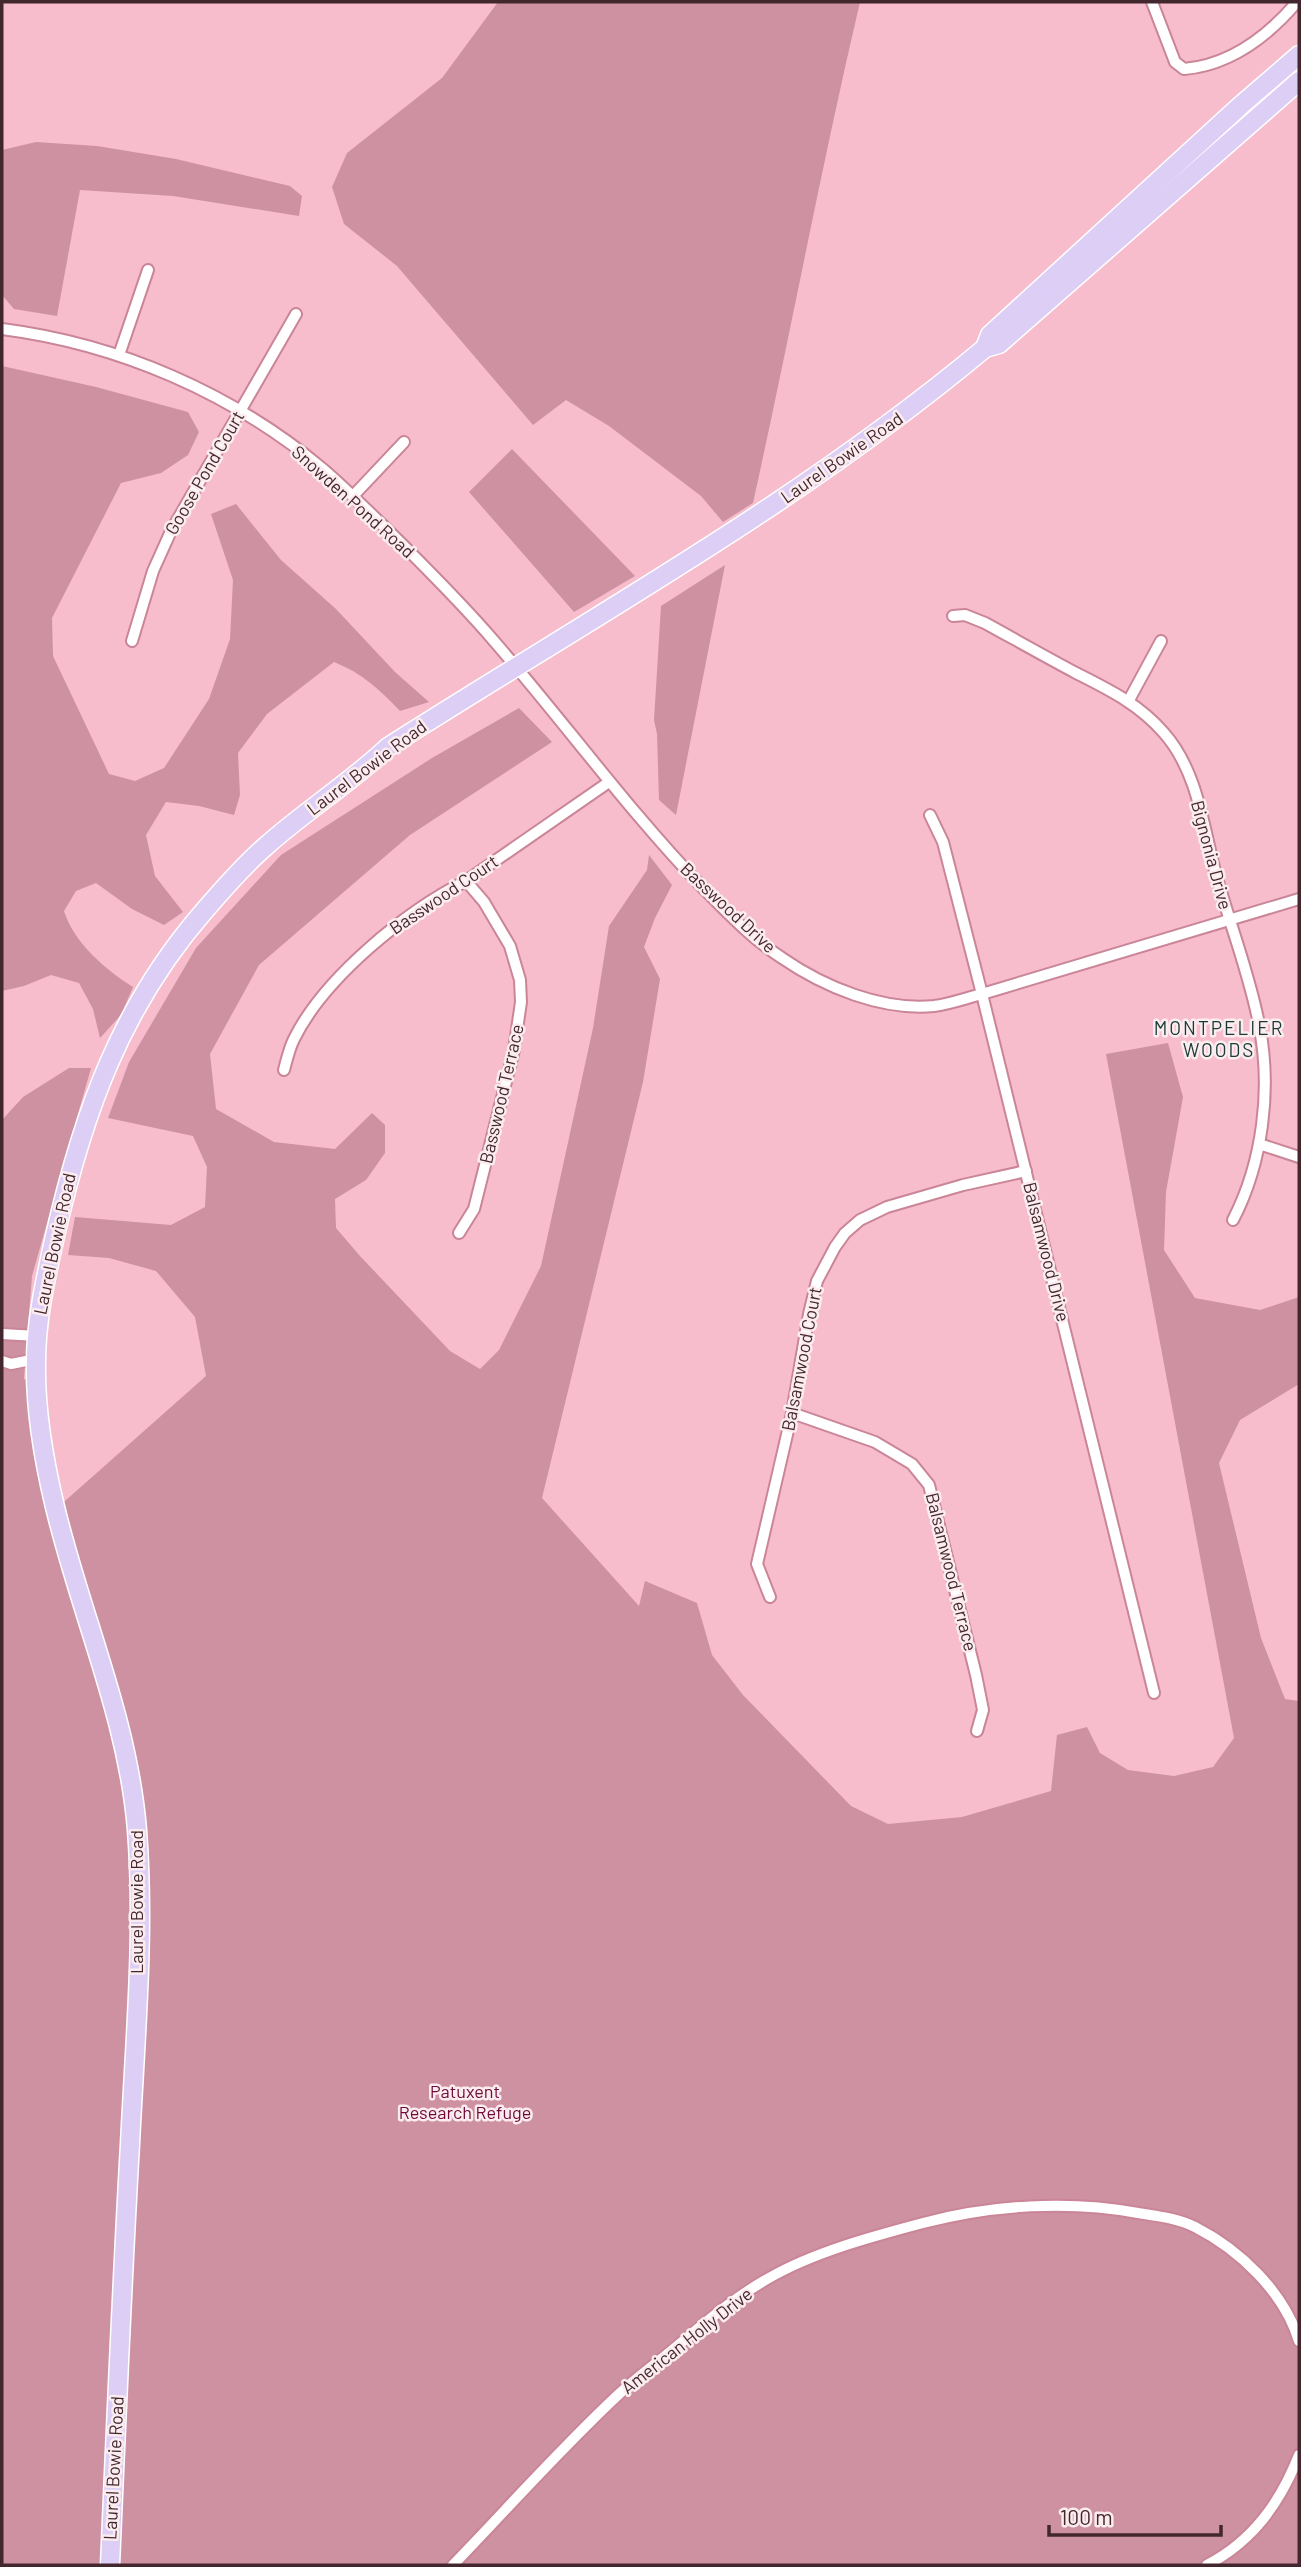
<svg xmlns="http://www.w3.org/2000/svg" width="1301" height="2567" viewBox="0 0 1301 2567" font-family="Barlow,sans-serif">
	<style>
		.green { fill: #ce91a1 }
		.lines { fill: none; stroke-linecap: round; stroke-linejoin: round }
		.minor-casing { stroke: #ca8598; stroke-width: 14 }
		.primary-casing { stroke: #fff; stroke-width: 21 }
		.minor { stroke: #fff; stroke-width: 10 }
		.primary { stroke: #ddcef6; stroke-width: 18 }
		.labels { text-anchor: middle; stroke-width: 5; stroke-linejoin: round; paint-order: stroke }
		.street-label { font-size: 18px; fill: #43272f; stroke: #fbecef }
		.park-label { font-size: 18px; fill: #710a38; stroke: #fbecef }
		.neighbourhood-label { font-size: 19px; letter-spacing: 2px; fill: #1a3a35; stroke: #fbecef }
	</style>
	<rect width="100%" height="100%" fill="#f7bdcc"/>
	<g class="green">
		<path d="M498,2h362c-39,166 -70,334 -107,501l-30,19 -22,-26 -92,-70 -43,-26 -33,25 -136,-159 -53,-42 -12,-37 15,-34 95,-75z"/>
		<path d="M36,142l61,4 79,13 114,27 12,10 -3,20 -126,-20 -93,-6 -23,126 -43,-7 -12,-14v-145z"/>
		<path d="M2,366l94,21 92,25 11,20 -11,23 -27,18 -40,10 -69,135 1,38 56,118 26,7 29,-13 45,-69 21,-60 3,-59 -22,-66 25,-10 45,56 55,49 59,63 34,30 -29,9c-20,-21 -38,-38 -66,-49l-67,52 -29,39 2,42 -6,20 -35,-9 -33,-4 -20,33 9,41 28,36 -19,13 -32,-16 -36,-26 -20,8 -12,20c10,32 42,59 69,76l-12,28 -21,23 -7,-29 -14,-26 -28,-8 -27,11 -22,5z"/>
		<path d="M512,449l123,127 -61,36 -105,-120z"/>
		<path d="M725,565l-49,250 -17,-15 -2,-66 -3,-14 7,-114z"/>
		<path d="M519,708l33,34 -142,93 -151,130 -49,89 6,55 58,33 61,7 37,-36 13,12v28l-19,27 -31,19 1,29 24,28 90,95 30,18 19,-19 42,-84 52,-238 16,-102 38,-56 2,-15 23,30 -17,33 -11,29 16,32 -17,103 -101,416 97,108 6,-25 52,22 15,52 31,40 108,111 37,18 74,-7 89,-26 6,-56 30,-8 13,26 28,17 46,6 39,-9 21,-29 -128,-684 62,-11 15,54 -17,95 -2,58 31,48 65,12 39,-13v87l-59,36 -21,43 42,175 24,61 14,2v864h-1297v-1445l21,-23 46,-29h22l-59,208 -8,103 6,3 26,127 150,-133 -11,-59 -39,-46 -47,-13 -41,-3 7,-38 96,8 34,-18 2,-40 -14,-31 -85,-18 21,-56 67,-114 85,-93 151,-97z"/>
	</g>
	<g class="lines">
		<g class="minor-casing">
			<g id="minor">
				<path d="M1152,2l23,60 9,7c46,-4 84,-33 113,-67"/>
				<path d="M2,329c117,15 230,64 321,140 28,24 54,51 81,77 31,31 62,62 90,95 71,82 134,169 209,247 25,25 49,51 79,70 42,29 100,53 152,48 16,-2 32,-8 48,-12l317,-95"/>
				<path d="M119,355l29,-85"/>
				<path d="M353,496l51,-54"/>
				<path d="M953,616l12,-1 20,8c31,17 61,34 93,51 32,16 62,31 86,59 33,37 39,92 51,138 14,51 34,101 44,153 13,64 4,138 -26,196"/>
				<path d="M132,641l21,-70 18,-40 125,-217"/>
				<path d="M1129,700l32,-59"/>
				<path d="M930,815l13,27 39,152 172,699"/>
				<path d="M284,1070c3,-11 5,-21 10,-31 30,-61 112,-128 172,-158l143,-99"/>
				<path d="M1259,1144l40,13"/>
				<path d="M459,1233l15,-24 40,-159 7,-48 -1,-22 -10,-34 -26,-44 -18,-21"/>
				<path d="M2,1334l35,2"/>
				<path d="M2,1361l9,3 25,-5"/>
				<path d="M792,1413l83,29 37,22 17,21 47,190 7,35 -6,21"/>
				<path d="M770,1597l-13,-33 35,-151 17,-99 8,-33 18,-34 10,-14 15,-13 27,-13 76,-22 63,-14"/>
				<path d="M453,2565c55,-57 108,-117 166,-171 18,-17 38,-31 57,-47 30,-25 59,-50 93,-69 45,-26 105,-42 154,-55 68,-18 146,-23 215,-10 19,3 39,5 57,14 45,23 89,65 104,114"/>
				<path d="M1207,2565c46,-24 73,-62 92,-110"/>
			</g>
		</g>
		<g class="primary-casing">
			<g id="primary">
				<path d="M985,348l5,-13 250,-229 59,-51"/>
				<path d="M110,2565c6,-140 12,-281 20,-421 5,-104 15,-210 7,-314 -9,-112 -56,-214 -82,-323 -11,-46 -20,-98 -19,-145 0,-43 10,-85 19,-126 28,-123 66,-230 150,-326 19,-22 39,-45 61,-64 39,-35 84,-63 122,-99 202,-129 413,-245 597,-399l14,-4 300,-263"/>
			</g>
		</g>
		<use href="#minor" class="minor"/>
		<use href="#primary" class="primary"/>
	</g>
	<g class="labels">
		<g class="street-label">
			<text transform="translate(842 458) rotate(-35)" y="6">Laurel Bowie Road</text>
			<text transform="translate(205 473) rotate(-60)" y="6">Goose Pond Court</text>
			<text transform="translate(353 502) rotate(42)" y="6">Snowden Pond Road</text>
			<text transform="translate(367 768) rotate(-37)" y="6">Laurel Bowie Road</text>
			<text transform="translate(1211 855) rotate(75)" y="6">Bignonia Drive</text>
			<text transform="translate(444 895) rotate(-34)" y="6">Basswood Court</text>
			<text transform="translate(728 908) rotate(43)" y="6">Basswood Drive</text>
			<text transform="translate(502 1094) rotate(-77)" y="6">Basswood Terrace</text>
			<text transform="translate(55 1244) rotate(-78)" y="6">Laurel Bowie Road</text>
			<text transform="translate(1046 1252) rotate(76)" y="6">Balsamwood Drive</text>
			<text transform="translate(802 1359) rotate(-79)" y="6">Balsamwood Court</text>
			<text transform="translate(951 1572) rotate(76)" y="6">Balsamwood Terrace</text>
			<text transform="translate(137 1902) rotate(-90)" y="6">Laurel Bowie Road</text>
			<text transform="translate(687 2341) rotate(-38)" y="6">American Holly Drive</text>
			<text transform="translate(114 2468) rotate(-87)" y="6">Laurel Bowie Road</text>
		</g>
		<g class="park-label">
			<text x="465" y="2098">Patuxent<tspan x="465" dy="21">Research Refuge</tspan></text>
		</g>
		<g class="neighbourhood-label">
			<text x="1219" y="1035">MONTPELIER<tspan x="1219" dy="22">WOODS</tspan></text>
		</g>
	</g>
	<rect width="1301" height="2567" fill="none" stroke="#43272f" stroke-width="7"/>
	<path d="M1049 2525v10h172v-10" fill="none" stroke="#43272f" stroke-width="3.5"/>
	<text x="1060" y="2525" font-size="21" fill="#43272f" stroke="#fbecef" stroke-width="5" paint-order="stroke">100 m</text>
</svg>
